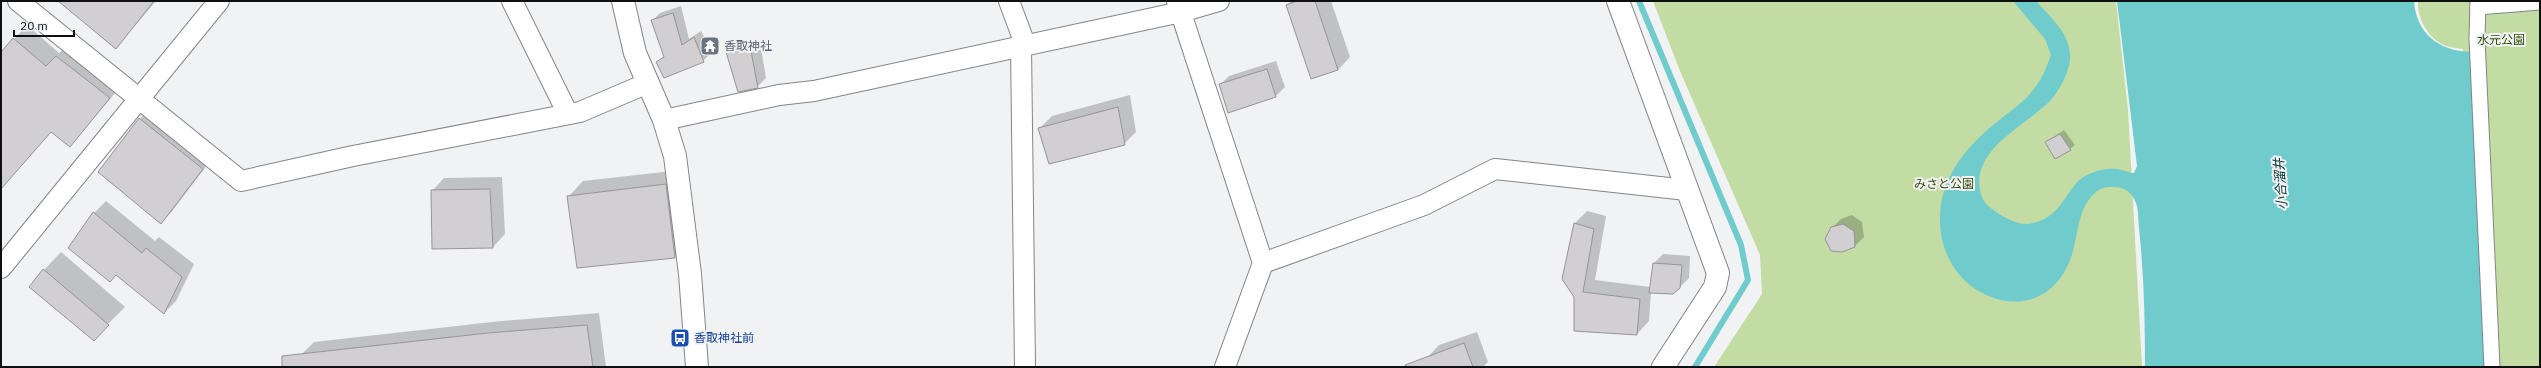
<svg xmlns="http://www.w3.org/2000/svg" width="2541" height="368" viewBox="0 0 2541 368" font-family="'IBM Plex Sans','Noto Sans JP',sans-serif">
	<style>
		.green { fill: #c2dca3 }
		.water { fill: #70cccc }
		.shadow { fill: #0003 }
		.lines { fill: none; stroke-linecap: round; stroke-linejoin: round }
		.stream { stroke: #70cccc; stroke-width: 6 }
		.building { fill: #d1cfd2; stroke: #969496 }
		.pedestrian-casing { stroke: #848587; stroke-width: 17 }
		.minor-casing { stroke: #848587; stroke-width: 22 }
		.tertiary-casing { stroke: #848587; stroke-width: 24 }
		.pedestrian { stroke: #fff; stroke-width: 15 }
		.minor { stroke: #fff; stroke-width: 20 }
		.tertiary { stroke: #fff; stroke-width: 22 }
		.labels { text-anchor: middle; stroke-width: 4; stroke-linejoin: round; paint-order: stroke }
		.park-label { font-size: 12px; fill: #334b06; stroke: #f0f2f4 }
		.worship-label { font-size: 12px; fill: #5b616d; stroke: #f0f2f4; text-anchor: start }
		.transit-label { font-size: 12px; fill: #164399; stroke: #f0f2f4; text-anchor: start }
		.water-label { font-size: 13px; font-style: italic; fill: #013030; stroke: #f0f2f4 }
	</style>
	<rect width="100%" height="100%" fill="#f0f2f4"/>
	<g class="green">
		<path d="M1653,1h463l12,109 14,257h-428l48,-73 -2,-39 -80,-184z"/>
		<path d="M2418,1h122v366h-63l-14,-318c-5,-1 -13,-1 -19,-4 -16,-7 -27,-27 -26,-44z"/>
	</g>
	<path class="water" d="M2013,1h23c13,15 32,30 34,52 2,14 -10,37 -19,47 -24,25 -79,48 -71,90 1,8 6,15 12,19 9,7 25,16 36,15 37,-5 37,-39 59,-49 10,-5 24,-8 35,-5 5,1 7,3 12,3l3,-7 -20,-165h297c2,32 25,50 56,51l14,315h-339c0,-46 -1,-93 -6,-139 -1,-8 0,-20 -4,-27 -4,-10 -12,-14 -22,-14 -12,-1 -19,5 -25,14 -9,12 -11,36 -15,50 -12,44 -50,63 -91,42 -21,-11 -35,-31 -40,-54 -10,-50 18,-88 56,-118 14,-11 28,-20 38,-35 7,-9 11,-20 15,-31l-6,-16z"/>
	<g class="shadow">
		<path d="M59,1h97l-40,47z"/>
		<path d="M1291,1h40l19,56 -12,13 -51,-65z"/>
		<path d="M681,6l8,33 12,-8 10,22 -8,8 -45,1 6,-6 -11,-36 7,-7z"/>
		<path d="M27,25l32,28 11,-10 52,42 -52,61 -18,-15 -50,55 -1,-132z"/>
		<path d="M760,42l6,36 -9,9 -30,-35 9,-8z"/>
		<path d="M1276,61l9,26 -9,9 -48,15 -8,-26 9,-9z"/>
		<path d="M1130,95l6,37 -12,12 -85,-15 13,-13z"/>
		<path d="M152,106l62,50 -41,54 -12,13 -61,-51 40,-53z"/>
		<path d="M2064,130l11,15 -5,4 -24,-7z"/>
		<path d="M681,170l9,72 -15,15 -97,10 -9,-71 14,-15z"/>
		<path d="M502,177l3,57 -12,13 -60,1 -1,-57 12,-13z"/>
		<path d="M106,201l49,40 4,-4 35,27 -18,37 -12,12 -48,-39 -46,-26 24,-35z"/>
		<path d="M1587,211l19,5 -11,64 56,7 3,-24 9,-9 27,2 -1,22 -9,9 -29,5 -2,29 -12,13 -62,-4v-107z"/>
		<path d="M1852,215l10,7 2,15 -9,9 -23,-18 9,-9z"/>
		<path d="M61,252l64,55 -32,32 -49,-69z"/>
		<path d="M599,313l7,54h-303l-1,-13 12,-12 187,-21z"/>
		<path d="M1477,332l11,30 -5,5h-54l-2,-9 12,-13z"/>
	</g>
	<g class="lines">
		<path class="stream" d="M1639,1l102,244 7,35 -53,87"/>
	</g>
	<g class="building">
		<path d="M58,1h96l-38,48z"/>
		<path d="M1297,1h18l23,69 -27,9 -25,-74z"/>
		<path d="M673,13l9,32 12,-8 10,25 -40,16 -8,-16 8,-5 -13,-37z"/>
		<path d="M13,38l33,28 10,-10 54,42 -40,49 -19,-15 -50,57v-137z"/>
		<path d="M751,51l7,37 -20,4 -12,-40z"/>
		<path d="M1267,69l9,28 -48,16 -9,-29z"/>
		<path d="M1118,107l7,38 -76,19 -11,-36z"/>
		<path d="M139,118l64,51 -42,55 -63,-52z"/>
		<path d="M2060,134l11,16 -16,9 -10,-17z"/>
		<path d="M666,184l9,74 -98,10 -10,-72z"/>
		<path d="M490,189l3,59 -61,1 -1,-59z"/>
		<path d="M93,212l49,41 4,-5 36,29 -18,37 -48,-39 -6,7 -42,-34z"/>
		<path d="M1574,223l20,6 -11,63 57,7 -3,36 -63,-4v-34l-12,-18z"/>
		<path d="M1843,224l11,7 1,16 -13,5 -11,-1 -6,-12 6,-12z"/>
		<path d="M1653,263l29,2 -2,23 -7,6 -24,-1z"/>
		<path d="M43,269l66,56 -15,16 -65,-54z"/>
		<path d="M587,325l6,42h-311v-11l206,-23z"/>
		<path d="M1464,343l9,24h-68v-2z"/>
	</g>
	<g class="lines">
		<g class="pedestrian-casing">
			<g id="pedestrian">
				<path d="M2478,1l-1,38 15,328"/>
				<path d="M2478,7l62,-5"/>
			</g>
		</g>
		<g class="minor-casing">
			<g id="minor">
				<path d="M18,1l223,180 112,-25 227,-44 68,-29"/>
				<path d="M512,1l56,113"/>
				<path d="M1009,1l16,43"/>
				<path d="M1177,1l86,262 -38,104"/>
				<path d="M1021,46l4,321"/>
				<path d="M664,120l115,-25 35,-4 367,-79 38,-11"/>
				<path d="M1263,263l161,-58 71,-36 192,21"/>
				<path d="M1,268l218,-267"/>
			</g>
		</g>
		<g class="tertiary-casing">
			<g id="tertiary">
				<path d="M623,1l12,52 29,67 11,36 15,118 7,93"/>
				<path d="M1618,1l100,272 -3,14 -52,80"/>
			</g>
		</g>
		<use href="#pedestrian" class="pedestrian"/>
		<use href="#minor" class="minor"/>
		<use href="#tertiary" class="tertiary"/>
	</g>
	<defs>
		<g id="temple-square" transform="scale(1)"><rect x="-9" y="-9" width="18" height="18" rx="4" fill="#6b7280" stroke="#f0f2f4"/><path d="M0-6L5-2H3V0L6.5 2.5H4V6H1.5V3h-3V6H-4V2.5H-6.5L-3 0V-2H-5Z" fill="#fff"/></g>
		<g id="bus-square" transform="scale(1)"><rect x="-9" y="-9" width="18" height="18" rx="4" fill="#1a4fb4" stroke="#f0f2f4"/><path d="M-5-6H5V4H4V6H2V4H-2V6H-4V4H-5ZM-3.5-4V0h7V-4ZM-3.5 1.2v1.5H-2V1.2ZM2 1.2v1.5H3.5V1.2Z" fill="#fff"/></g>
	</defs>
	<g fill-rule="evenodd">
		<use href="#temple-square" x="710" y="46"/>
		<use href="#bus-square" x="680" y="338"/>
	</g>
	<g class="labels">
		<g class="park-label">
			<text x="2501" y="44">水元公園</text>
			<text x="1944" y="188">みさと公園</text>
		</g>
		<g class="worship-label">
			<text x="724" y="50">香取神社</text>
		</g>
		<g class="transit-label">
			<text x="694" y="342">香取神社前</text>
		</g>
		<g class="water-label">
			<text transform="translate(2280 184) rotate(-94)" y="5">小合溜井</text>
		</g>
	</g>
	<rect width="2541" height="368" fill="none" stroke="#0e0f0f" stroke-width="4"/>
	<path d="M14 30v6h60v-6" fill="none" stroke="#0e0f0f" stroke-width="2"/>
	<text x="20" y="30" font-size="12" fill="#0e0f0f" stroke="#f0f2f4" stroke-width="3" paint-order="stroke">20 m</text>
</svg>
